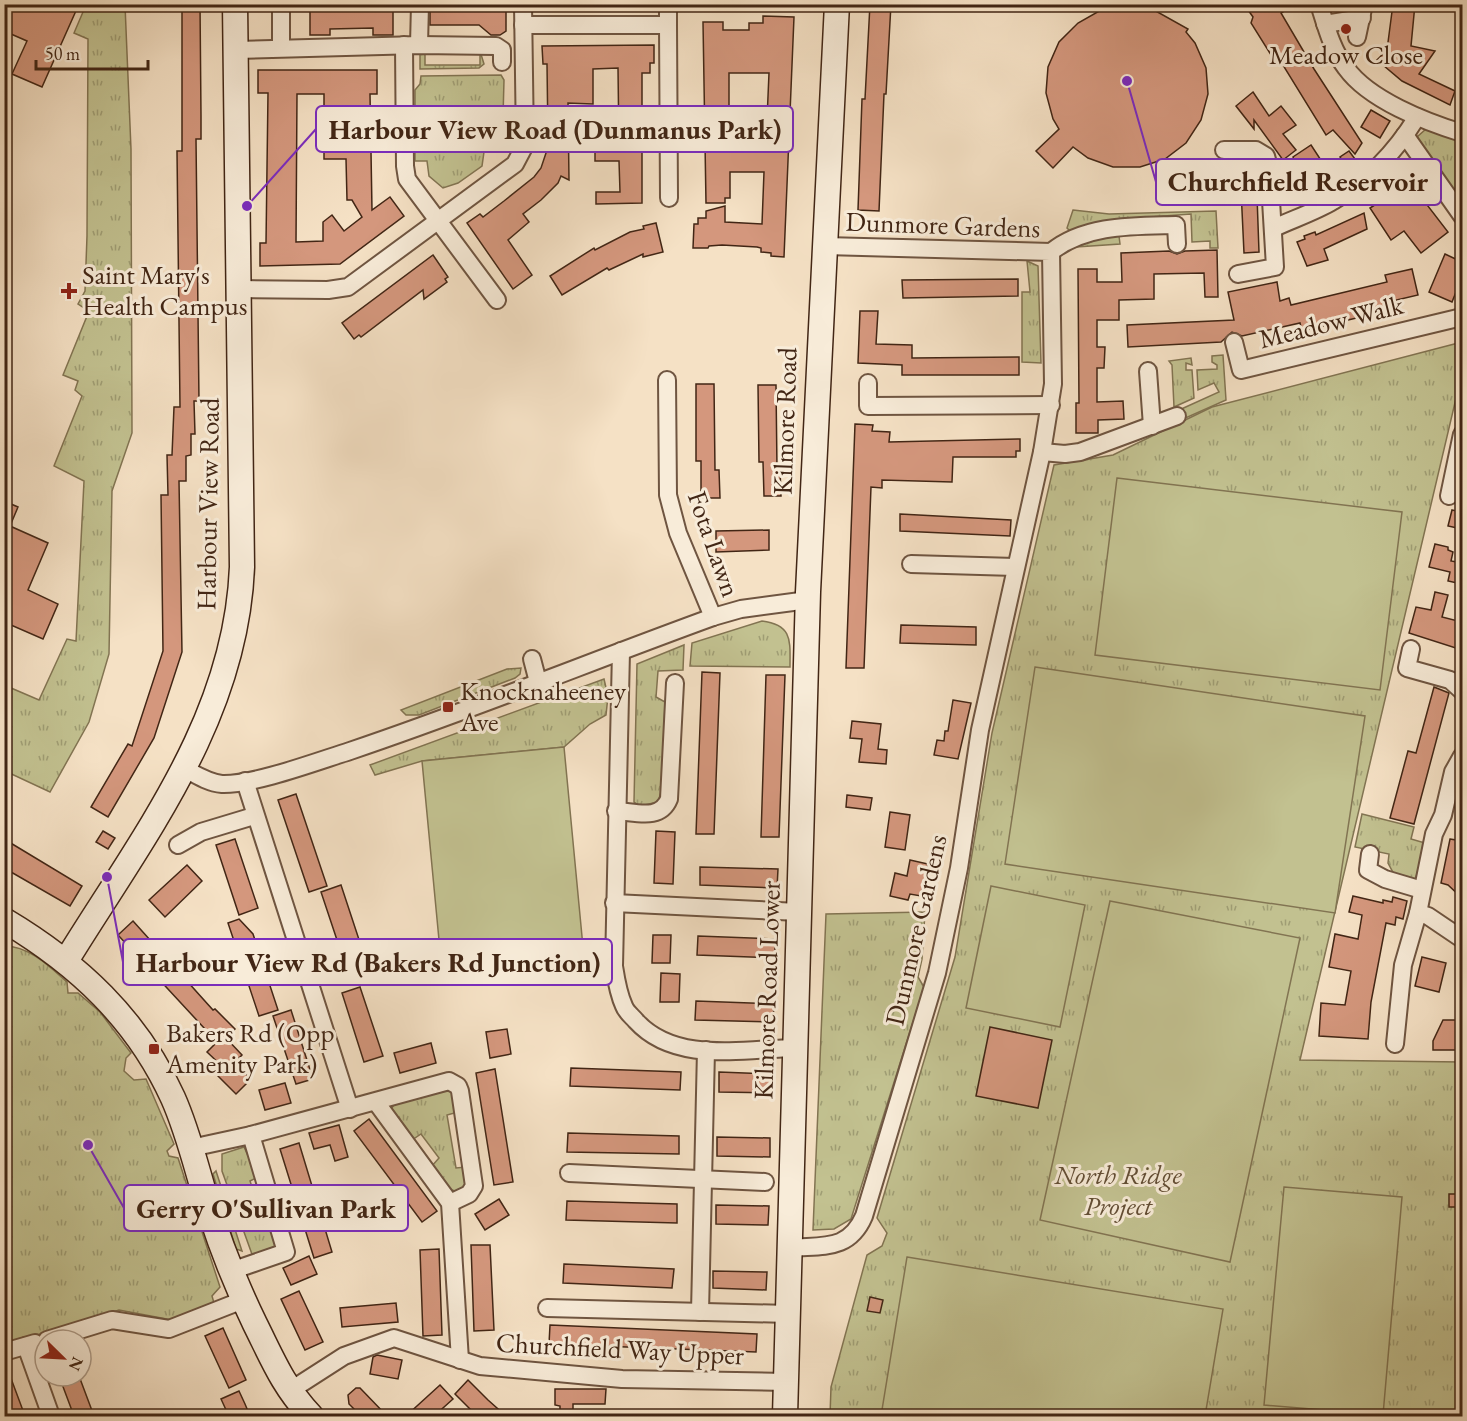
<svg xmlns="http://www.w3.org/2000/svg" width="1467" height="1421" viewBox="0 0 1467 1421" font-family="'EB Garamond',serif">
	<style>
		.grass { fill: url(#grass-tufts); stroke: #827452; stroke-width: 1.5 }
		.pitch { fill: #c2c190; stroke: #827452; stroke-width: 1.5 }
		.building { fill: #d4977d; stroke: #422615; stroke-width: 1.5; fill-rule: evenodd }
		.lines { fill: none; stroke-linecap: round; stroke-linejoin: round }
		.street-casing { stroke: #6f5541; stroke-width: 20 }
		.secondary-casing { stroke: #422615; stroke-width: 27 }
		.street { stroke: #f8ecd9; stroke-width: 16 }
		.secondary { stroke: #f8ecd9; stroke-width: 24 }
		.poi-dot { fill: #8f2418; stroke: #f8ecd9; stroke-width: 2 }
		.labels { text-anchor: middle; stroke-width: 6; stroke-linejoin: round; paint-order: stroke }
		.poi-label { font-size: 27px; fill: #422615; stroke: #f8ecd9; text-anchor: start }
		.street-label { font-size: 27px; fill: #422615; stroke: #f8ecd9 }
		.park-label { font-size: 27px; font-style: italic; fill: #624d34; stroke: #f8ecd9 }
		.leader { fill: none; stroke: #7b2cbf; stroke-width: 2 }
		.callout-dot { fill: #7b2cbf; stroke: #f8ecd9; stroke-width: 2 }
		.callout { fill: #f8ecd9; stroke: #7b2cbf; stroke-width: 2 }
		.callout-label { font-size: 28px; text-anchor: middle; font-weight: bold; fill: #422615 }
	</style>
	<defs>
		<pattern id="grass-tufts" width="24" height="20" patternUnits="userSpaceOnUse" patternTransform="scale(1.5)"><rect width="24" height="20" fill="#c2c190"/><path d="M3 7l-1-3M5 7V3M7 7l1-3M15 17l-1-3M17 17v-4M19 17l1-3" fill="none" stroke="#9f9d74"/></pattern>
	</defs>
	<rect width="100%" height="100%" fill="#f5e1c5"/>
	<filter id="stains"><feTurbulence type="fractalNoise" baseFrequency=".00333" numOctaves="4"/><feColorMatrix values="0 0 0 0 .2 0 0 0 0 .09 0 0 0 0 .02 0 0 0 .5 -.17"/></filter>
	<radialGradient id="worn" r=".72"><stop offset=".6" stop-color="#630" stop-opacity="0"/><stop offset="1" stop-color="#630" stop-opacity=".3"/></radialGradient>
	<g class="grass">
		<path d="M86,5h39l6,144 1,284 -20,58 -3,163 -20,68 -39,70 -45,-21 -1,-86 35,15 28,-61 9,2 8,-160 -30,-15 28,-70 -7,-6 3,-9 -15,-6 24,-59v-6l-9,-6 7,-13 2,-55 1,-197 -14,-6z"/>
		<path d="M420,51l5,1v13h55v-14l4,13 -5,4 -59,1z"/>
		<path d="M501,75l3,5 -1,37 -19,35 -2,14 -24,17 -15,5 -14,-12 -2,-15h-12v-71l5,-6 1,-8z"/>
		<path d="M1426,129l36,11v61l-40,-55 -5,-9z"/>
		<path d="M1073,210l36,4 107,-3 2,37h-8v-7l-18,1 -1,-28 -82,6 -37,13 -5,-5z"/>
		<path d="M1113,234l6,2 1,8 -44,3z"/>
		<path d="M1027,261l11,5 3,97 -19,-1v-70h8z"/>
		<path d="M1462,342v31l-162,687 162,2v354h-632l1,-29 36,-132 15,-9 5,-13 -10,-15 78,-261 37,-224 62,-268 59,-10 99,-48z"/>
		<path d="M1223,355l3,45 -45,20 -4,-9 42,-19 -5,-9 -16,7 -1,-20 20,-1v-4l-5,-3v-6z"/>
		<path d="M1191,358l1,7 -6,-2v7h6l2,28 -20,9 -2,-42 -3,-4z"/>
		<path d="M762,621c31,4 28,20 28,46l-100,-1 2,-23z"/>
		<path d="M684,645l-1,25 -25,1 -2,26 9,5 -3,87 -4,13 -18,4 -6,-4 3,-138z"/>
		<path d="M521,668l-1,6 -5,4 -96,37h-13l-5,-5 106,-41z"/>
		<path d="M604,679l4,17 -2,19 -16,9 -26,23 -142,14 -47,14 -5,-10z"/>
		<path d="M1362,814l52,13 -3,12 14,4 -10,38 -20,-5 -7,-13 1,-9 -34,-7z"/>
		<path d="M925,912l-3,47 -4,18 6,10 -73,232 -17,10 -21,1 13,-316z"/>
		<path d="M5,946c24,0 45,21 62,36l1,11h10l22,19 31,41 -5,5 -2,13 10,9 12,-1 28,65 -7,7 2,5 9,2 42,129 -8,9 2,7 -42,17 -53,-10 -114,35z"/>
		<path d="M451,1089l7,23 -11,3 9,53 10,-1 3,18 -11,7 -9,-3 -18,-22 8,-9 -18,-24 -9,6 -21,-31 5,-7z"/>
		<path d="M244,1147l14,30 -8,4 12,36 9,-2 9,32 -27,10 -31,-86v-17z"/>
		<path d="M216,1171l26,80 -6,-2 -23,-75z"/>
	</g>
	<g class="pitch">
		<path d="M1117,478l285,34 -22,178 -285,-35z"/>
		<path d="M1035,667l330,49 -30,197 -330,-49z"/>
		<path d="M564,747l21,221 -142,14 -21,-221z"/>
		<path d="M991,886l94,19 -25,122 -94,-19z"/>
		<path d="M1110,901l190,37 -70,324 -190,-42z"/>
		<path d="M1284,1187l118,10 -19,218 -119,-10z"/>
		<path d="M907,1257l316,52 -18,107h-324z"/>
	</g>
	<g class="building">
		<path d="M4,4h75l-37,83 -30,-13 15,-33 -23,-10z"/>
		<path d="M182,4h18l1,112v23h-5l3,262h-5l1,33h-4v21l-5,1v25h-7l3,171 -28,86 -46,79 -17,-10 37,-63 4,2 31,-95 -2,-156h7l-1,-40h5l2,-48h6l-3,-256h5z"/>
		<path d="M310,4h19v3l64,-3v31h-20v-7l-43,1v6h-20z"/>
		<path d="M430,4h76v27l-6,4h-9l-12,-10h-49z"/>
		<path d="M870,4h21l-5,90h-2l-5,117 -21,-1 4,-111h3z"/>
		<path d="M1257,4h39l-15,9 33,56 48,74 -7,11 -22,-24 -7,5 -51,-83 -4,3 -20,-32 2,-6 -5,-7z"/>
		<path d="M1393,4h22l-4,42 24,5 -16,23 36,17 -5,14 -48,-24 -25,-21 10,-10z"/>
		<path d="M1128,6l26,4 34,19 -2,3 9,11 11,25 2,26 -7,26 -15,23 -21,16 -25,8h-27l-25,-9 -15,-11 -20,21 -17,-17 23,-22 -6,-10 -7,-26 2,-26 11,-25 19,-19 23,-13z"/>
		<path d="M763,16l31,1 -10,240 -13,-1v-3l-10,-1v-4l-4,-1 -35,-2 -13,1 -1,2h-15l1,-24h4v-6h8v-7l19,-5v16l37,2 2,-52h-34v26h-5v5h-19l-3,-181h20v8h26v-7h14zM729,73h40l-3,70 -37,-1z"/>
		<path d="M654,45v18h-4v10h-8v130l-46,1v-12h24l-1,-31h-24v-12h24l-1,-81 -25,1v35l-25,-1 1,77 -8,-4 -3,7 -17,17 -18,14 6,8 -21,18 24,35 -19,14 -46,-66 13,-9 3,3 21,-16 30,-24 7,-9 6,-18 1,-10 -1,-76h-4l-1,-18z"/>
		<path d="M258,70h119v24h-7l2,116 18,-13 14,19 -64,48 -80,2v-23h6l2,-150h-10zM297,94h27v65h22l1,41h5l10,17 -18,14 -12,-16 -9,7v19l-27,1z"/>
		<path d="M1253,92l16,24 12,-10 15,19 -13,9 13,16 -13,10 -29,-40v9l-18,-23z"/>
		<path d="M1371,110l19,11 -10,17 -19,-11z"/>
		<path d="M1311,145l15,23 4,-3 9,12 -23,18 -20,9 -8,-18 15,-6 -10,-23z"/>
		<path d="M1349,151l9,12 -10,7 -8,-13z"/>
		<path d="M1240,168h16l3,84 -15,1z"/>
		<path d="M1401,171l47,61 -27,21 -17,-22 -13,9 -21,-32 25,-16 -8,-11z"/>
		<path d="M1364,213l3,16 -43,20 4,11 -21,6 -10,-24 8,-3 -1,-3 11,-4 1,3z"/>
		<path d="M656,223l7,29 -20,5v-3l-34,16 -2,-2 -45,27 -12,-19 44,-28 1,2 35,-18 14,-3 -1,-3z"/>
		<path d="M1217,250l1,47h-13l-1,-24 -50,1v25l-35,1v20h-22v27h8l-1,21h-7v34l26,-1 1,18 -26,1v13h-22v-30h3l-1,-134h19v13h25l-1,-29 48,-2 8,3 8,-3z"/>
		<path d="M1445,254l17,8 -3,11 3,4 -10,25 -23,-10z"/>
		<path d="M433,255l15,22 -3,2 2,3 -23,17 -1,-9 -62,47 -2,-2 -5,4 -12,-16z"/>
		<path d="M1412,269l6,26 -30,7 2,8 -88,21 -2,-8 -58,13 -10,-4 -11,10 -93,5 -1,-22 107,-5 -6,-28 49,-10 3,19 9,-3 2,7 96,-23 -2,-7z"/>
		<path d="M1018,279v17l-115,2 -1,-18z"/>
		<path d="M860,311h18l-2,33 36,1v13l107,-1v18h-117v-10l-44,-2z"/>
		<path d="M696,384h18l1,86h4l1,28h-19v-37h-5z"/>
		<path d="M758,385h18l1,84h3l1,27h-17l-1,-34h-4z"/>
		<path d="M855,424l18,1 -1,6 18,1 -1,10 131,-3v12h-4v6h-63l-1,25 -70,-2v8l-11,-1 -7,181h-18z"/>
		<path d="M4,501l14,6 -8,19 38,17 -20,47 30,14 -15,35 -39,-17z"/>
		<path d="M1452,510l10,2v17l-14,-3z"/>
		<path d="M900,514l111,6 -1,16 -110,-5z"/>
		<path d="M769,530v20l-53,2v-21z"/>
		<path d="M1435,544l13,3v3l5,2 -2,9 11,2v21l-14,-3 2,-9 -21,-5z"/>
		<path d="M1435,592l13,3 -6,22 20,5v28l-53,-17 7,-26 15,3z"/>
		<path d="M901,625l75,2v18l-76,-2z"/>
		<path d="M702,672l18,1 -6,161h-18z"/>
		<path d="M766,675h19l-6,162h-18z"/>
		<path d="M1434,687l15,6 -35,131 -24,-6 18,-67 8,2z"/>
		<path d="M953,700l18,3 -13,56 -24,-4 3,-15 7,1 1,-10h3z"/>
		<path d="M852,721l29,3 -3,25 9,1 -1,14 -27,-2 3,-23 -12,-1z"/>
		<path d="M296,794l31,92 -18,6 -31,-92z"/>
		<path d="M847,795l25,3 -2,12 -24,-3z"/>
		<path d="M890,812l20,3 -5,35 -20,-3z"/>
		<path d="M103,831l12,7 -7,11 -12,-7z"/>
		<path d="M656,831l19,1 -2,52 -19,-1z"/>
		<path d="M4,839l78,47 -12,20 -66,-38z"/>
		<path d="M235,839l23,69 -19,7 -23,-70z"/>
		<path d="M1450,839l12,2v57l-14,-13 -7,-2z"/>
		<path d="M910,860l18,4 -7,32 -11,-2 -2,6 -18,-4 5,-23 12,3z"/>
		<path d="M187,865l15,16 -37,36 -16,-17z"/>
		<path d="M700,867l78,2 -1,19 -77,-3z"/>
		<path d="M341,885l31,94 -20,6 -31,-93z"/>
		<path d="M1353,896l30,7v-3l9,2 1,-5 14,4 -4,18 -7,-2 -1,8 -9,-2 -15,79 -3,37 -49,-3 2,-33 24,2 6,-34 -22,-4 6,-33 23,5 4,-24 -13,-3z"/>
		<path d="M239,919l14,15 25,76 -19,6 -31,-93z"/>
		<path d="M133,921l80,89 2,-1 20,20 -9,9 16,17 -8,8 17,16 -15,15 -18,-18 7,-7 -18,-17 10,-10 -99,-107z"/>
		<path d="M653,935h18l-1,28h-18z"/>
		<path d="M698,936l77,3v19l-78,-3z"/>
		<path d="M1422,957l24,6 -7,29 -24,-6z"/>
		<path d="M661,973l19,1 -1,28h-19z"/>
		<path d="M360,987l23,69 -19,6 -22,-69z"/>
		<path d="M696,1001l78,3 -1,18 -78,-2z"/>
		<path d="M291,1010l22,69 -17,5 -23,-68z"/>
		<path d="M1443,1020h15v30h-25v-9z"/>
		<path d="M990,1027l62,13 -14,68 -62,-12z"/>
		<path d="M507,1029l4,25 -21,4 -4,-26z"/>
		<path d="M431,1043l5,20 -36,10 -6,-20z"/>
		<path d="M571,1068l110,4 -1,18 -110,-4z"/>
		<path d="M495,1069l18,113 -19,3 -18,-112z"/>
		<path d="M719,1072l53,2 -1,19 -52,-1z"/>
		<path d="M285,1083l6,20 -26,7 -6,-20z"/>
		<path d="M369,1119l68,92 -15,11 -68,-91z"/>
		<path d="M339,1125l9,32 -13,4 -5,-16 -16,4 -5,-16z"/>
		<path d="M568,1133l111,3v18l-112,-2z"/>
		<path d="M717,1137l53,1v19l-53,-1z"/>
		<path d="M299,1143l33,109 -18,6 -34,-109z"/>
		<rect x="1449" y="1194" width="13" height="13"/>
		<path d="M499,1199l10,16 -24,15 -10,-16z"/>
		<path d="M567,1201l110,3v19l-111,-3z"/>
		<path d="M716,1205l53,1 -1,19 -52,-1z"/>
		<path d="M471,1245h19l4,85 -20,1z"/>
		<path d="M439,1249l3,86 -19,1 -3,-86z"/>
		<path d="M309,1256l8,18 -26,11 -8,-17z"/>
		<path d="M564,1264l110,5 -2,19 -109,-5z"/>
		<path d="M713,1271l54,1 -1,18 -53,-2z"/>
		<path d="M299,1291l24,51 -18,8 -24,-51z"/>
		<path d="M870,1297l13,3 -3,13 -13,-2z"/>
		<path d="M396,1303l2,19 -56,5 -2,-19z"/>
		<path d="M550,1325l207,9 -1,18 -207,-8z"/>
		<path d="M223,1328l23,52 -17,8 -24,-52z"/>
		<path d="M377,1355l25,5 -4,19 -28,-5 3,-17z"/>
		<path d="M4,1365h2l19,51h-21z"/>
		<path d="M59,1376h20l15,40h-20z"/>
		<path d="M468,1380l20,20 18,16h-28l-7,-6 -16,-16z"/>
		<path d="M440,1385l13,14 -19,17h-28z"/>
		<path d="M356,1388h4l27,28h-26l-12,-12 -1,-9z"/>
		<path d="M555,1389h51l-1,15h-32v7h-13v-5l-5,-1z"/>
		<path d="M239,1391l6,13 5,12h-21l-2,-4 -6,-13z"/>
	</g>
	<g class="lines">
		<g class="street-casing">
			<g id="street">
				<path d="M281,4v43"/>
				<path d="M1319,4c7,22 13,46 27,64 23,32 80,54 116,65"/>
				<path d="M1325,24l37,-6"/>
				<path d="M523,25h145v-21"/>
				<path d="M668,25l1,173"/>
				<path d="M1357,37l7,-33"/>
				<path d="M404,45l1,121 2,13 90,121"/>
				<path d="M419,45l1,-41"/>
				<path d="M236,50l183,-5 77,1 6,4v12"/>
				<path d="M1405,135l57,81"/>
				<path d="M1224,150h32l10,6 3,11 6,100 -37,7"/>
				<path d="M1274,228c19,-9 41,-16 59,-27 35,-20 63,-50 84,-84"/>
				<path d="M1051,252c34,-28 84,-26 125,-27l1,19"/>
				<path d="M240,289l88,1 20,-3 167,-123 10,-19 -2,-141"/>
				<path d="M1234,342l7,28 221,-53"/>
				<path d="M1148,371l4,55"/>
				<path d="M667,380l1,115 10,38 35,84"/>
				<path d="M868,383v23l183,-1"/>
				<path d="M1042,452l23,2 15,-2 97,-36"/>
				<path d="M1449,496l13,-62"/>
				<path d="M911,564l104,3"/>
				<path d="M1411,649l-4,19 43,12 12,11"/>
				<path d="M621,651l-7,315c2,13 4,27 10,40 2,6 8,10 12,15 39,43 107,28 159,27"/>
				<path d="M532,659l6,23"/>
				<path d="M185,769c11,6 24,14 37,15 32,1 96,-23 128,-33 122,-41 242,-90 363,-134l28,-8 67,-9"/>
				<path d="M245,781l105,328"/>
				<path d="M616,811c20,1 44,10 53,-12l6,-116"/>
				<path d="M178,845l23,-13 53,-16"/>
				<path d="M1370,854l-2,16 17,9 37,11"/>
				<path d="M614,903l185,9"/>
				<path d="M1418,913l10,3 34,23"/>
				<path d="M1395,1044l8,-79 15,-52 16,-79 9,-19 10,-43 9,-16"/>
				<path d="M376,1102l74,101 10,157"/>
				<path d="M191,1148l60,-13 198,-54 9,5 2,5 14,95 -5,8 -19,9"/>
				<path d="M569,1173l196,9"/>
				<path d="M791,1248c32,-3 58,3 73,-32l73,-243 22,-105 21,-138 62,-278 11,-68 -2,-132 -226,-6"/>
				<path d="M231,1271l55,-19 -35,-117"/>
				<path d="M547,1308l241,6"/>
				<path d="M700,1312l6,-262"/>
				<path d="M47,1340l65,-20 57,9 74,-29"/>
				<path d="M26,1346l25,70"/>
				<path d="M4,1352l31,-9"/>
				<path d="M288,1392l56,-36 50,-18 86,28 142,13 164,3"/>
			</g>
		</g>
		<g class="secondary-casing">
			<g id="secondary">
				<path d="M4,920c74,44 133,99 169,178 17,38 25,78 38,117 12,37 27,74 44,109 18,36 28,62 56,92"/>
				<path d="M66,961c77,-125 170,-242 176,-394l-7,-563"/>
				<path d="M785,1416l23,-824 29,-588"/>
			</g>
		</g>
		<use href="#street" class="street"/>
		<use href="#secondary" class="secondary"/>
	</g>
	<g class="poi-dot">
		<circle cx="1346" cy="29" r="6"/>
		<path d="M66 282h6v6h6v6h-6v6h-6v-6h-6v-6h6z"/>
		<rect x="442" y="701" width="12" height="12" rx="3"/>
		<rect x="148" y="1043" width="12" height="12" rx="3"/>
	</g>
	<g class="labels">
		<g class="poi-label">
			<text x="1346" y="64" text-anchor="middle">Meadow Close</text>
			<text x="82" y="284">Saint Mary's<tspan x="82" dy="31">Health Campus</tspan></text>
			<text x="460" y="700">Knocknaheeney<tspan x="460" dy="31">Ave</tspan></text>
			<text x="166" y="1042">Bakers Rd (Opp<tspan x="166" dy="31">Amenity Park)</tspan></text>
		</g>
		<g class="street-label">
			<text transform="translate(943 225) rotate(2)" y="9">Dunmore Gardens</text>
			<text transform="translate(1331 322) rotate(-14)" y="9">Meadow Walk</text>
			<text transform="translate(785 421) rotate(-88)" y="9">Kilmore Road</text>
			<text transform="translate(208 504) rotate(-89)" y="9">Harbour View Road</text>
			<text transform="translate(714 544) rotate(71)" y="9">Fota Lawn</text>
			<text transform="translate(916 930) rotate(-77)" y="9">Dunmore Gardens</text>
			<text transform="translate(767 990) rotate(-88)" y="9">Kilmore Road Lower</text>
			<text transform="translate(620 1349) rotate(3)" y="9">Churchfield Way Upper</text>
		</g>
		<g class="park-label">
			<text x="1118" y="1184">North Ridge<tspan x="1118" dy="31">Project</tspan></text>
		</g>
	</g>
	<path class="leader" d="M247 206L316 129M1127 81L1156 182M107 877L123 962M88 1145L124 1208"/>
	<g class="callout-dot">
		<circle cx="247" cy="206" r="6"/>
		<circle cx="1127" cy="81" r="6"/>
		<circle cx="107" cy="877" r="6"/>
		<circle cx="88" cy="1145" r="6"/>
	</g>
	<g class="callout">
		<rect x="316" y="106" width="477" height="46" rx="6"/>
		<rect x="1156" y="159" width="285" height="46" rx="6"/>
		<rect x="123" y="939" width="489" height="46" rx="6"/>
		<rect x="124" y="1185" width="284" height="46" rx="6"/>
	</g>
	<g class="callout-label">
		<text x="555" y="139">Harbour View Road (Dunmanus Park)</text>
		<text x="1298" y="191">Churchfield Reservoir</text>
		<text x="368" y="972">Harbour View Rd (Bakers Rd Junction)</text>
		<text x="266" y="1218">Gerry O'Sullivan Park</text>
	</g>
	<rect width="1467" height="1421" fill="none" stroke="#f5e1c5" stroke-width="24"/>
	<rect x="6" y="6" width="1455" height="1409" fill="none" stroke="#422615" stroke-width="3"/>
	<rect x="12" y="12" width="1443" height="1397" fill="none" stroke="#422615" stroke-width="1.5"/>
	<g transform="translate(63 1358) rotate(114)"><circle r="28" fill="#f8ecd9" stroke="#af9d8b" stroke-width="1.5"/>
	<path d="M0-4.5L10 22L0 15L-10 22Z" fill="#8f2418"/>
	<text y="-9" font-size="16" font-weight="bold" text-anchor="middle" fill="#422615">N</text>
	</g>
	<path d="M36 60v9h112v-9" fill="none" stroke="#422615" stroke-width="3"/>
	<text x="45" y="60" font-size="18" fill="#422615" stroke="#f8ecd9" stroke-width="4.5" paint-order="stroke">50 m</text>
	<rect width="100%" height="100%" filter="url(#stains)"/>
	<rect width="100%" height="100%" fill="url(#worn)"/>
</svg>
